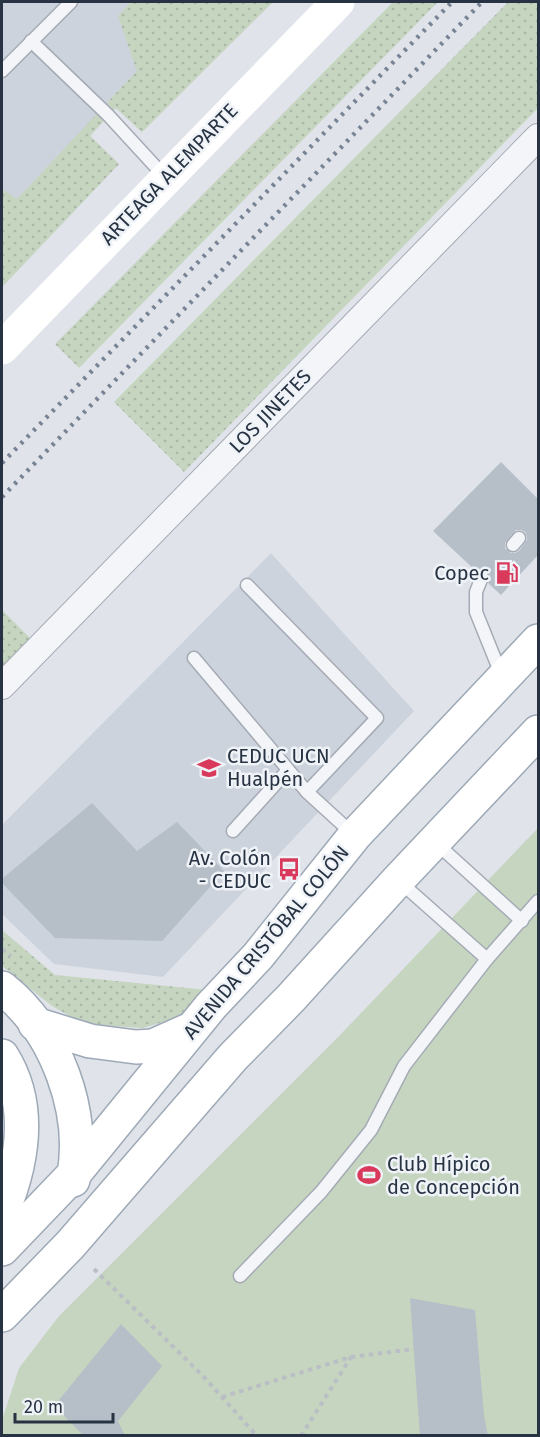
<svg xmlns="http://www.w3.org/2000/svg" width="540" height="1437" viewBox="0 0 540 1437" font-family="'Fira Sans',sans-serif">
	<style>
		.built { fill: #cdd3dc }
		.grass { fill: url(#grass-dots) }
		.park { fill: #c6d5c0 }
		.building { fill: #b6bec8; fill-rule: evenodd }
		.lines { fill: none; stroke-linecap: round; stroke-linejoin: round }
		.service-casing { stroke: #a5abb5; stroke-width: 15 }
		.minor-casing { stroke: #a5abb5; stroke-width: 28 }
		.primary-casing { stroke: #9ea9b7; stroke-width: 36 }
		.path { stroke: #babfc5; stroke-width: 4; stroke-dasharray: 4.5 4.5; stroke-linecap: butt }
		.service { stroke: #f3f5f8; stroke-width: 12 }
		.minor { stroke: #f3f5f8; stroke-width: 26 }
		.secondary { stroke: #fff; stroke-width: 33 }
		.primary { stroke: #fff; stroke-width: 33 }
		.rail { stroke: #788495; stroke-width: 4.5; stroke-dasharray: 3 6; stroke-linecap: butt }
		.labels { text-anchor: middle; stroke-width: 5; stroke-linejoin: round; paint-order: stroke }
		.street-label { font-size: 20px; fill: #273343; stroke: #eff3f7 }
		.poi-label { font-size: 20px; fill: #273343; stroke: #eff3f7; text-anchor: end }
	</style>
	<defs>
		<pattern id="grass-dots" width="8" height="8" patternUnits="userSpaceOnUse" patternTransform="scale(1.5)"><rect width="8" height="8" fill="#c6d5c0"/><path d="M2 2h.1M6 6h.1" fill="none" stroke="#aab7a6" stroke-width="1.8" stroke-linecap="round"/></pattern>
	</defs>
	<rect width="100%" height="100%" fill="#e0e4ea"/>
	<g class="built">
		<path d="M2,2h271l-131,130 -26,-24 -8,7 -18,21 29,28 -117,123z"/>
		<path d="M271,553l143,158 -251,266 -109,-13 -52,-50v-89z"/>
	</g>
	<g class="grass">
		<path d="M131,2h142l-131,130 -26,-24 -26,28 29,28 -117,123v-98l15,10 120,-128 -19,-55z"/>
		<path d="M393,2h45l-359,366 -24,-24z"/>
		<path d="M508,2h30v106l-354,364 -70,-70z"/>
		<path d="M2,610l28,28 -28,29z"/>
		<path d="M2,930l53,45 163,16 -28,23 -47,14 -59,-4 -32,-18 -50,-40z"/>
	</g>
	<path class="park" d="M538,828v607l-536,1v-16l17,-52 40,-52 282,-282z"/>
	<g class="building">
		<path d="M501,462l37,37v56l-37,40 -13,-12 2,-7 -2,-5 -7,-2 -5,2 -43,-40zM516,530h5l4,2 2,4v4l-8,11 -4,2h-4l-6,-5v-5z"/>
		<path d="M92,803l45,48 40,-29 47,49 -62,70 -107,-3 -53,-55v-4z"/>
		<path d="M410,1298l65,12 9,106 4,20h-68z"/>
		<path d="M121,1324l41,42 -44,55 7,15h-41l-30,-30z"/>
	</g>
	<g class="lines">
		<g class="service-casing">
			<g id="service">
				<path d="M31,41l77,74 57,62"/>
				<path d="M2,71l69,-69"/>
				<path d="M513,545l6,-7"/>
				<path d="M482,577l-6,15v20l25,62"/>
				<path d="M247,585l130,133 -70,74"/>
				<path d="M194,658l113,134 47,43"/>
				<path d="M233,831l55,-61"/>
				<path d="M436,843l86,78"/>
				<path d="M399,881l88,78"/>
				<path d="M240,1276l81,-84 50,-62 33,-64 83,-107 51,-58"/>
			</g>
		</g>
		<g class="minor-casing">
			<path id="minor" d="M2,686l536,-549"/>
		</g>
		<g class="primary-casing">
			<g id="primary">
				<path d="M2,988c54,42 85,125 71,192"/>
				<path d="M35,1024l55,17 46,6 17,-1 36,-16"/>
				<path d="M2,1056c31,49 21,106 0,157"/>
				<path d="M2,1249l72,-75 137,-168 47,-50 97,-121 183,-194"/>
				<path d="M2,1315l68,-70 163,-188 58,-59 107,-118 140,-148"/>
			</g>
		</g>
		<g class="path">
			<path d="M2,949l9,7"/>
			<path d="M94,1269l109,107 54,60"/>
			<path d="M222,1397l129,-40 63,-8"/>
			<path d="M301,1436l50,-79"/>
		</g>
		<use href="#service" class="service"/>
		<use href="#minor" class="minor"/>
		<path class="secondary" d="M2,348l336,-346"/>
		<use href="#primary" class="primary"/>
		<g class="rail">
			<path d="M2,463l450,-461"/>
			<path d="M2,497l480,-495"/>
		</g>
	</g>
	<defs>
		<g id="fuel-bare" transform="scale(1.8)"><path d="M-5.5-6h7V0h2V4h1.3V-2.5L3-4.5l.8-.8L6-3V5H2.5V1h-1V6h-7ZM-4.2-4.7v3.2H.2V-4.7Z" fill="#d93a5c" stroke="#eff3f7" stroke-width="2.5" paint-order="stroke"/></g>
		<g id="university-bare" transform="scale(1.8)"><path d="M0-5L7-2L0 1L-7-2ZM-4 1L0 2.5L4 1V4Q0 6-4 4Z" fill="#d93a5c" stroke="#eff3f7" stroke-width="2.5" paint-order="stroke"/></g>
		<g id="bus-bare" transform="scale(1.8)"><path d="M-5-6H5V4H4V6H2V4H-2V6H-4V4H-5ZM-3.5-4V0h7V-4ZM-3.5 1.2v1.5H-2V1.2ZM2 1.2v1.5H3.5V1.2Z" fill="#d93a5c" stroke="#eff3f7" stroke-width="2.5" paint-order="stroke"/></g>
		<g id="stadium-bare" transform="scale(1.8)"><path d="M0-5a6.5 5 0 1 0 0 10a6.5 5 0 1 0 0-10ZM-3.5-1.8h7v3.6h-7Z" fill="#d93a5c" stroke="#eff3f7" stroke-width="2.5" paint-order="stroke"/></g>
	</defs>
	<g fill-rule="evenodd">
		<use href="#fuel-bare" x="507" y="573"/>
		<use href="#university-bare" x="209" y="768"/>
		<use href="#bus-bare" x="289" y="869"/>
		<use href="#stadium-bare" x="369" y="1175"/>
	</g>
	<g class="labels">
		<g class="street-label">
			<text transform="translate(169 174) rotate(-46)" y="7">ARTEAGA ALEMPARTE</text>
			<text transform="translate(270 411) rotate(-46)" y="7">LOS JINETES</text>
			<text transform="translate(266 942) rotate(-50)" y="7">AVENIDA CRISTÓBAL COLÓN</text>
		</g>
		<g class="poi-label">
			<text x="489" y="580">Copec</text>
			<text x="227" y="763" text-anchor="start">CEDUC UCN<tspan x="227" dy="23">Hualpén</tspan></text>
			<text x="271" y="865">Av. Colón<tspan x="271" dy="23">- CEDUC</tspan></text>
			<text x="387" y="1171" text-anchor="start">Club Hípico<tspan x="387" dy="23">de Concepción</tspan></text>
		</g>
	</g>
	<rect width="540" height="1437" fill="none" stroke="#273343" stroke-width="6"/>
	<path d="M15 1413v9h98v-9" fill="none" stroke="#273343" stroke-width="3"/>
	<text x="24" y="1413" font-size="18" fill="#273343" stroke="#eff3f7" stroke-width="4.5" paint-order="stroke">20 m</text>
</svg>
